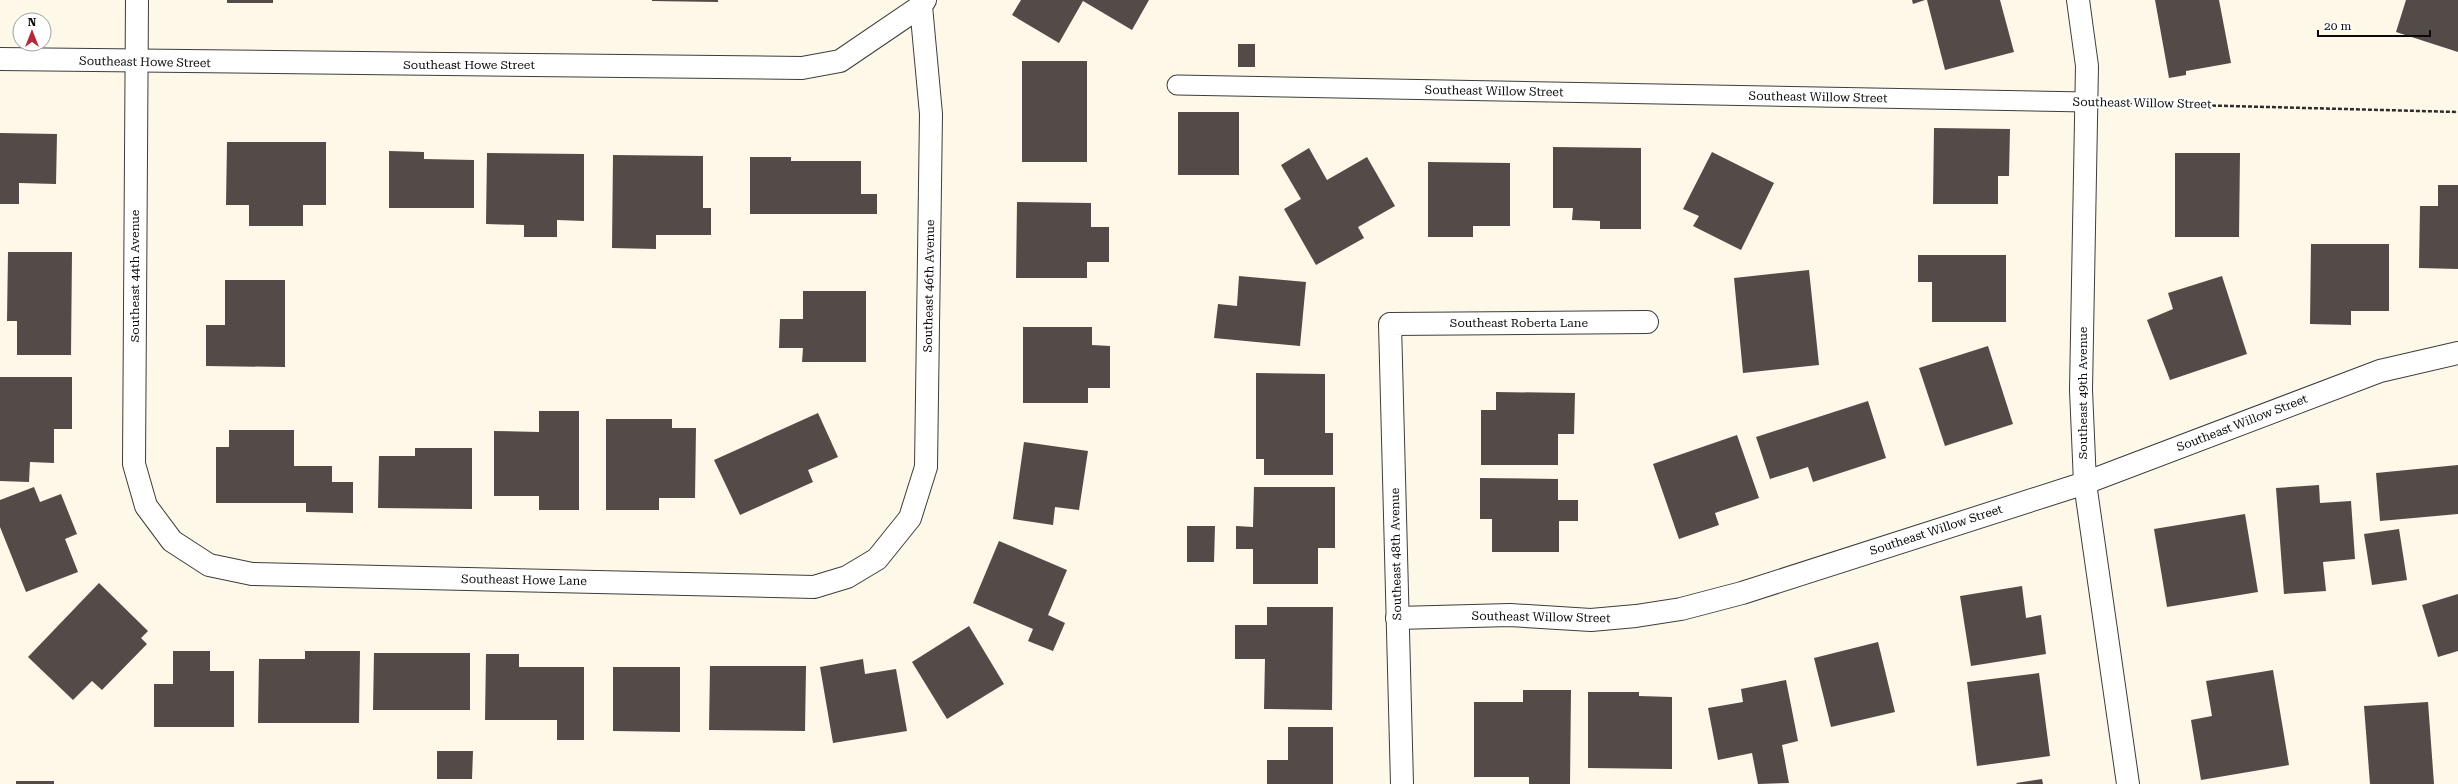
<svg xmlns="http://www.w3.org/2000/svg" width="2458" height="784" viewBox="0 0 2458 784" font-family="'Roboto Serif',serif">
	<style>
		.building { fill: #524b47 }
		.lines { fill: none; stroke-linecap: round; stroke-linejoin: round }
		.service-casing { stroke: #3d3d3d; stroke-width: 21 }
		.minor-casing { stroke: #3d3d3d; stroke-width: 24 }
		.path { stroke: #2c2c2c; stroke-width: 2.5; stroke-dasharray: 4 2; stroke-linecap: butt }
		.service { stroke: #fff; stroke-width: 19 }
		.minor { stroke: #fff; stroke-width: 22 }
		.labels { text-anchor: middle; stroke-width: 4; stroke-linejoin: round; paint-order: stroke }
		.street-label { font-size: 12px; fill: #0a0a0a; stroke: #fff }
	</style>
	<rect width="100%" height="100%" fill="#fef8e9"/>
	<g class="building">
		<rect x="227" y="0" width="46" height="3"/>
		<path d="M652,0h66v2l-66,-1z"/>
		<path d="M1021,0h128l-17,30 -49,-29 -24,42 -47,-28z"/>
		<path d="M1912,0h13l-12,4z"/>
		<path d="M1927,0h73l14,52 -69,18z"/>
		<path d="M2155,0h64l12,63 -45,8v4l-17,3z"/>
		<path d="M2406,0h52v52l-62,-20z"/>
		<rect x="1238" y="44" width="17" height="23"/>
		<rect x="1022" y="61" width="65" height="101"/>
		<rect x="1178" y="112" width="61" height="63"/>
		<path d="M1934,128l76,1 -1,47h-11v28h-65z"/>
		<path d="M0,133l57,1 -1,50 -37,-1v21h-19z"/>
		<path d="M227,142h99v63h-23v21h-54v-21h-23z"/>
		<path d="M1553,147l88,1v81h-41v-8l-28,-1 1,-12h-20z"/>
		<path d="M1309,148l18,32 40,-23 28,49 -37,21 6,11 -48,27 -32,-56 17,-10 -20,-34z"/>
		<path d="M389,151l35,1v7l50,1v48h-85z"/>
		<path d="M1712,152l62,31 -33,67 -48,-24 6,-10 -16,-7z"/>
		<path d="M487,153l97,1v67l-27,-1v17h-33v-12l-38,-1z"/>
		<path d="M2175,153h65l-1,84h-64z"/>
		<path d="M613,155l90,1v52h8v27h-55v14l-44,-1z"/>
		<path d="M750,157h41v4h70v33h16v20h-127z"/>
		<path d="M1428,162l82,1v63h-37v11h-45z"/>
		<path d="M2438,185h20v84l-39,-1 1,-62h18z"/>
		<path d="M1017,202l74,1v24h18v35h-22v16h-71z"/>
		<path d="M2311,244h78v67h-38v14l-41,-1z"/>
		<path d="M8,252h64l-1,103h-54v-34h-10z"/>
		<path d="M1918,255h88v67h-74v-40h-14z"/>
		<path d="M1809,270l10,95 -76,8 -9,-95z"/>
		<path d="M1239,276l67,6 -6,64 -86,-8 4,-34 19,2z"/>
		<path d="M2222,276l25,78 -77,26 -23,-60 26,-11 -5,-16z"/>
		<path d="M225,280h60v87l-79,-1v-41h19z"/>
		<path d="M803,291h63v71h-64l1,-14h-24l1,-29h23z"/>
		<path d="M1023,327h69v18l18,1v42h-22v15h-65z"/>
		<path d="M1988,346l25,78 -68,22 -26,-78z"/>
		<path d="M1256,373l69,1v59h8v42h-69v-16h-8z"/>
		<path d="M0,377h72v52h-18v34l-24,-1 -1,20 -29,-1z"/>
		<path d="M1496,392l79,1 -1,41h-16v31h-77v-55h15z"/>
		<path d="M1868,401l18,57 -73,24 -5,-15 -38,12 -14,-42z"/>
		<path d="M539,411h40v99h-40v-14h-45v-65l45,1z"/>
		<path d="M818,413l20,44 -30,13 5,12 -73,33 -26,-55z"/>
		<path d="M606,419h66v9h24l-1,70h-36v12h-53z"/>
		<path d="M229,430h65v36h38v16h21v31l-47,-1v-9h-90v-56h13z"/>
		<path d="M1737,435l22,63 -44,15 4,12 -40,14 -26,-75z"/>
		<path d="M1024,442l64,9 -9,59 -24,-3 -2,18 -40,-6z"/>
		<path d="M415,448h57v61l-94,-1 1,-52h36z"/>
		<path d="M2458,465v49l-78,7 -4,-48z"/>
		<path d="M1480,478l78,1v21h20v21h-19v31h-67v-33h-12z"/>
		<path d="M2319,485l1,18 31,-2 4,58 -32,3 3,29 -42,3 -8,-106z"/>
		<path d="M34,487l6,15 21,-8 16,40 -12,5 13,33 -52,20 -26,-65v-27z"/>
		<path d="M1254,487h81v61h-17v36h-65v-35h-17v-23l17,1z"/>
		<path d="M2245,514l13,78 -91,15 -13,-78z"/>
		<path d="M1187,526h28l-1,36h-27z"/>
		<path d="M2399,529l8,51 -35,5 -8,-51z"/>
		<path d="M999,541l68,29 -19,45 17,8 -12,28 -25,-10 5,-12 -60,-26z"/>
		<path d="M99,583l49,48 -7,7 6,6 -45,46 -10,-9 -19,19 -45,-43z"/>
		<path d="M2022,586l4,32 15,-3 5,39 -75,12 -11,-70z"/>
		<path d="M2458,594v57l-20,6 -16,-52z"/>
		<path d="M1267,607h66l-1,103 -68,-1 1,-50h-30v-34h32z"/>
		<path d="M969,626l35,58 -57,35 -35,-57z"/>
		<path d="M1878,642l17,70 -64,15 -17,-69z"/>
		<path d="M173,651h37v20h24v56h-80v-43h19z"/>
		<path d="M305,651h55l-1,72h-101l1,-64h46z"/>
		<path d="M374,653h96v57h-97z"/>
		<path d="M486,654h33v13h65v73h-27v-20h-72z"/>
		<path d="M863,659l2,15 31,-5 11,62 -74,12 -13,-76z"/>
		<path d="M710,666h96l-1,65 -96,-1z"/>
		<path d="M613,667h67v65l-67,-1z"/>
		<path d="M2273,670l16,95 -88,15 -10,-60 21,-4 -6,-35z"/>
		<path d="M2039,673l11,83 -73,10 -10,-84z"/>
		<path d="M1786,680l12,61 -16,4 7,38 -31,1 -6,-31 -34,7 -10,-52 35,-6 -2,-13z"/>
		<path d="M1523,690h48l-1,94h-41v-7h-55v-75h49z"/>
		<path d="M1588,692h51v4l33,1v72l-84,-1z"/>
		<path d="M2428,702l6,82h-64l-6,-78z"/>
		<path d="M1288,727h45v57h-66v-24h21z"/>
		<path d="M437,751h36l-1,28h-35z"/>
		<path d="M2042,779l1,5h-26l-1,-1z"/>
		<rect x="16" y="781" width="38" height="3"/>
	</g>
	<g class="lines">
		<g class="service-casing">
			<path id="service" d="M1177,85l909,17"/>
		</g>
		<g class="minor-casing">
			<g id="minor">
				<path d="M137,0l-3,464 12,42 26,35 37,24 43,9 562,13 33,-10 30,-18 33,-41 16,-51 5,-353 -10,-108 4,-6"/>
				<path d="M2078,0l9,66 -6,324 4,93 43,301"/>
				<path d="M0,59l802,9 38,-7 81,-55"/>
				<path d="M1397,618l113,-3 81,5 45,-4 45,-7 61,-16 343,-110 295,-112 78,-18"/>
				<path d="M1402,784l-12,-460 257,-2"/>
			</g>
		</g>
		<path class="path" d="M2116,103l342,9"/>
		<use href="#service" class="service"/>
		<use href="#minor" class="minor"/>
	</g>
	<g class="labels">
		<g class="street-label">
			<text transform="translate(145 62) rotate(1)" y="4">Southeast Howe Street</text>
			<text x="469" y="69">Southeast Howe Street</text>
			<text transform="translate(1494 91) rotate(1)" y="4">Southeast Willow Street</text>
			<text transform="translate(1818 97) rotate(1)" y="4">Southeast Willow Street</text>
			<text transform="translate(2142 103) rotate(1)" y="4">Southeast Willow Street</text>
			<text transform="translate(135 276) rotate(-90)" y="4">Southeast 44th Avenue</text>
			<text transform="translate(929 286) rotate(-89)" y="4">Southeast 46th Avenue</text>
			<text x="1519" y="327">Southeast Roberta Lane</text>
			<text transform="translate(2083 393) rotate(-90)" y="4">Southeast 49th Avenue</text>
			<text transform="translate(2242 423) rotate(-21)" y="4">Southeast Willow Street</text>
			<text transform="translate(1936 530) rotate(-18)" y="4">Southeast Willow Street</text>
			<text transform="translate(1396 554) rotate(-91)" y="4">Southeast 48th Avenue</text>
			<text transform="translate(524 580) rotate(1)" y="4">Southeast Howe Lane</text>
			<text transform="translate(1541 617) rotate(1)" y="4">Southeast Willow Street</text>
		</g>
	</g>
	<g transform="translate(32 32)"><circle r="19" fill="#ffffff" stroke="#9d9d9d"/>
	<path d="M0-3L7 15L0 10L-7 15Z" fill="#b32a3c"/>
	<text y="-6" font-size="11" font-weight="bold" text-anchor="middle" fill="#0a0a0a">N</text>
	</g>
	<path d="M2318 30v6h112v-6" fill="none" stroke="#0a0a0a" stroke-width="2"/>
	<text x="2324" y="30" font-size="12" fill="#0a0a0a" stroke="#ffffff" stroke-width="3" paint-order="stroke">20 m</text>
</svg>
